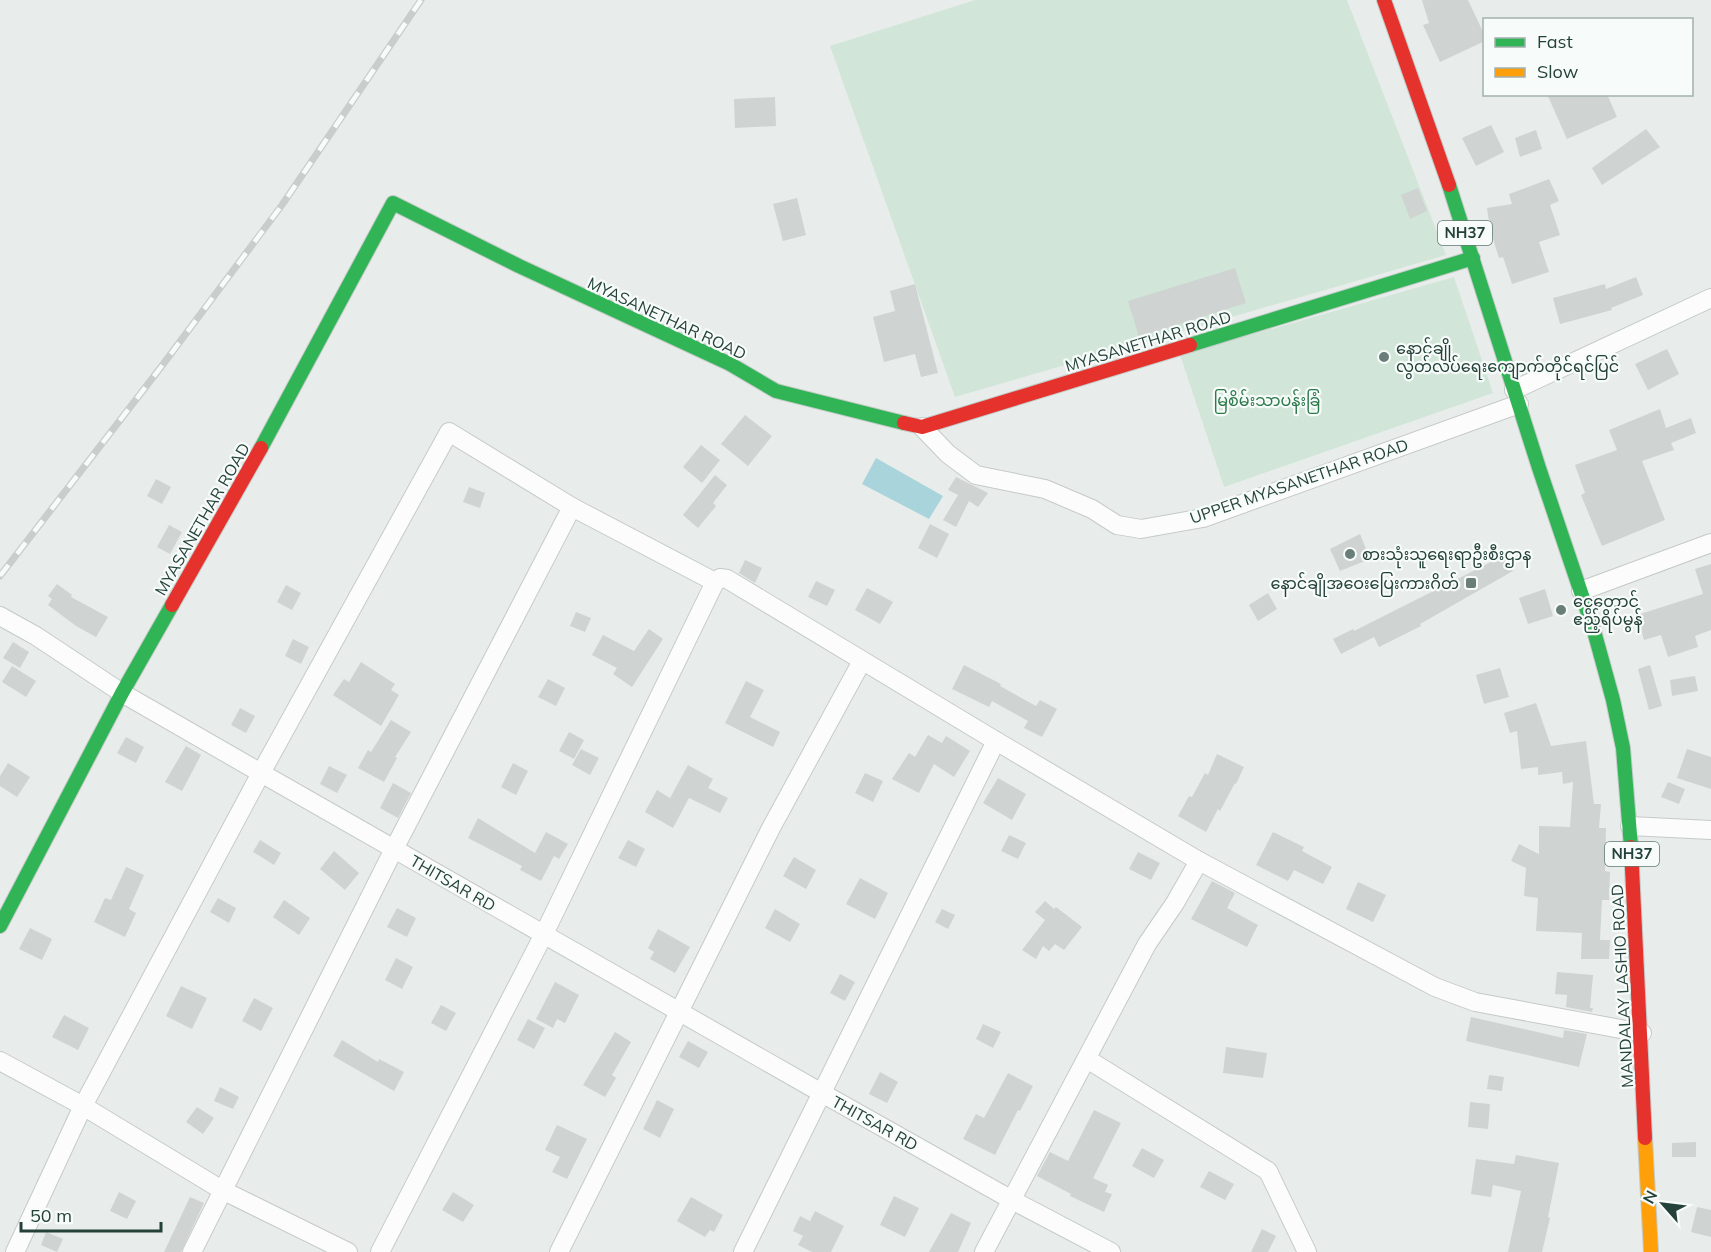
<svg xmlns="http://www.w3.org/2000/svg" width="1711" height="1252" viewBox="0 0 1711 1252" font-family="Mulish,'Noto Sans Myanmar',sans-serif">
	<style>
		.green { fill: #d1e6d8 }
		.water { fill: #a9d4db }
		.building { fill: #cfd4d2 }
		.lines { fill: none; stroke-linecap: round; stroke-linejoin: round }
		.street-casing { stroke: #c5cac8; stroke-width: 20 }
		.fast-casing { stroke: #c3cbc8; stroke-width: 16 }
		.slow-casing { stroke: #c3cbc8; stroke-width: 16 }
		.jam-casing { stroke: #c3cbc8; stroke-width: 16 }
		.street { stroke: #fcfcfc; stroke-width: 18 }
		.fast { stroke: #30b455; stroke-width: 14 }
		.slow { stroke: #ff9f0a; stroke-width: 14 }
		.jam { stroke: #e5322d; stroke-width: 14 }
		.rail-casing { stroke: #c9cdcc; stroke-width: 7 }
		.rail { stroke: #f7fbf9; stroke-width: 4.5; stroke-dasharray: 14; stroke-linecap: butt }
		.poi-dot { fill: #697e78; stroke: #f7fbf9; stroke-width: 2 }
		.labels { text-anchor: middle; stroke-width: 4.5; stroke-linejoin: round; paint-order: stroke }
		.shield { fill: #f7fbf9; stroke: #637a73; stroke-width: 1.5 }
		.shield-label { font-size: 15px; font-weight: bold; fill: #24423a }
		.street-label { font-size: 16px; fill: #24423a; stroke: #f7fbf9 }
		.poi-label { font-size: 16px; fill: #24423a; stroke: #f7fbf9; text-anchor: start }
		.park-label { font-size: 16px; fill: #2d7a4b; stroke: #f7fbf9 }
	</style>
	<rect width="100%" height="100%" fill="#e8edeb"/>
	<g class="green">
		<path d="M975,0h372l99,255 -491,142 -125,-351z"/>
		<path d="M1454,277l39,116 -269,94 -44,-132z"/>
	</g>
	<path class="water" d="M876,458l67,38 -14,23 -67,-35z"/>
	<g class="building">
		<path d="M1422,0h46l17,36v5l-45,21 -17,-37 6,-2z"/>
		<path d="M1547,94h60l10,23 -50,22z"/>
		<path d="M775,97l1,29 -41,2 -1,-29z"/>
		<path d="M1491,125l13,27 -28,14 -14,-28z"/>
		<path d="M1646,129l14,18 -58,38 -10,-17z"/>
		<path d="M1536,130l6,19 -22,8 -5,-19z"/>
		<path d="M1549,179l10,22 -9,4 10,30 -21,7 10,30 -37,12 -9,-27 -4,1 -9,-29 -3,-21 25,-4 -3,-10z"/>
		<path d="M1418,188l9,23 -17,8 -9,-24z"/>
		<path d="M797,198l9,37 -23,6 -10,-37z"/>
		<path d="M1235,268l11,35 -107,34 -11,-36z"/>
		<path d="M1636,277l7,18 -32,13 1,2 -52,14 -7,-26 52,-14 1,5z"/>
		<path d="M915,284l23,89 -17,4 -6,-23 -31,8 -11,-45 22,-6 -5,-20z"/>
		<path d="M1667,349l12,25 -31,16 -13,-26z"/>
		<path d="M1660,409l6,19 25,-10 5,15 -25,10 3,7 -32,11 23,59 -63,26 -21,-51 4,-2 -10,-28 42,-15 -8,-20z"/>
		<path d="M745,415l27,21 -24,30 -27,-22z"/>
		<path d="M701,445l19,15 -18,23 -19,-16z"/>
		<path d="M715,475l12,10 -14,18 3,3 -18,22 -15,-13z"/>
		<path d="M956,477l32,16 -10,14 -9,-6 -13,26 -13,-7 15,-25 -10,-5z"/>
		<path d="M156,479l15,8 -9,17 -15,-8z"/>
		<path d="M469,487l16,6 -5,15 -17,-6z"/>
		<path d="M930,524l19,10 -12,24 -19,-10z"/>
		<path d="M169,525l13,7 -12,22 -13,-7z"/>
		<path d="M1360,534l10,25 -30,12 -10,-22z"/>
		<path d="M1505,555l8,16 -93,53 1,2 -42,21 -5,-10 -33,17 -8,-15 20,-10 1,2z"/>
		<path d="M745,560l17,8 -7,15 -16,-10z"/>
		<path d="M1711,564v66l-16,6 3,11 -30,10 -7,-22 -17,5 -7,-25 66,-21 -8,-25z"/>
		<path d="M816,581l19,9 -8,16 -19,-9z"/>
		<path d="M57,584l15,11 -1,2 37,20 -12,20 -20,-11 -28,-21 4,-6 -4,-3z"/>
		<path d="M286,585l15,8 -9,17 -15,-8z"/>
		<path d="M867,588l26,14 -13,22 -25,-14z"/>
		<path d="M1545,589l8,27 -25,8 -9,-26z"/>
		<path d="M1268,593l9,16 -19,12 -9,-16z"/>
		<path d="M576,612l15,6 -6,14 -15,-6z"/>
		<path d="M649,629l14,10 -31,48 -19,-13 4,-6 -25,-13 11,-20 31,16z"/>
		<path d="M293,639l16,8 -8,17 -16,-8z"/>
		<path d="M13,642l16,10 -9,16 -17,-10z"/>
		<path d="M361,662l34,22 -4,6 8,5 -18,31 -48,-31 11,-16 5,3z"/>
		<path d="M964,665l37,19 -1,2 36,20 4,-6 17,9 -15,28 -18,-9 4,-7 -36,-20 -3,6 -37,-18z"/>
		<path d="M1650,665l12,41 -13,4 -11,-41z"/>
		<path d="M12,666l24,15 -10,16 -24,-15z"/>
		<path d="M1500,668l9,29 -25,7 -8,-29z"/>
		<path d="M1695,676l3,15 -26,5 -2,-16z"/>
		<path d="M548,679l17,9 -9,18 -18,-9z"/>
		<path d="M746,681l18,9 -14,27 30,15 -7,15 -48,-24z"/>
		<path d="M1536,703l15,43 35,-5 8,63h7l-2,24h7l-1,43 5,1 -1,28h-7l-2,40h10l-1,19h-28l1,-26 -46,-2 2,-33 -14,-2 2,-28 -15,-7 8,-17 20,10v-28l31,1 3,-45 -10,2 -1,-12 -24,3v-8l-17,2 -4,-38 -7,2 -6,-20z"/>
		<path d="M240,708l15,8 -9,17 -15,-8z"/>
		<path d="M391,720l20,12 -16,25 2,1 -13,24 -26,-14 10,-18 3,2z"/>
		<path d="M569,732l15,8 -10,19 -15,-8z"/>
		<path d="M928,735l14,8 4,-7 24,15 -16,26 -20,-13 -15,29 -27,-14 17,-26 6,4z"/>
		<path d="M126,737l18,10 -8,16 -19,-10z"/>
		<path d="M186,746l15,9 -19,36 -17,-9z"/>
		<path d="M581,749l18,9 -9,17 -18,-10z"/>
		<path d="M1687,749l24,8v32l-34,-11z"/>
		<path d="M1217,754l27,13 -8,17 -1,-1 -15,28 -2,-2 -12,23 -28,-16 11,-20 3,1 13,-24 3,2z"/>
		<path d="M8,763l22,14 -13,20 -17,-11v-10z"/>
		<path d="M513,763l15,8 -12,24 -15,-8z"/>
		<path d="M688,765l25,14 -5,9 20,10 -8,15 -31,-15 -16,30 -28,-16 12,-22 13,8z"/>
		<path d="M329,766l18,9 -10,18 -17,-9z"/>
		<path d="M865,773l18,8 -10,21 -18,-9z"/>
		<path d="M998,778l28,16 -14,26 -29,-17z"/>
		<path d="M1668,782l17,7 -6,15 -18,-7z"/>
		<path d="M393,783l18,10 -13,25 -18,-10z"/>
		<path d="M478,818l57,35 11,-21 22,12 -9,15 -5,-3 -13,25 -21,-11 2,-4 -54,-28z"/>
		<path d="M1273,832l31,15 -2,4 30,16 -9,17 -29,-14 -6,11 -32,-16z"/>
		<path d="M1009,835l17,8 -8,16 -17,-8z"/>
		<path d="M260,840l21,13 -7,12 -21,-13z"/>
		<path d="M628,840l17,9 -9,18 -18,-9z"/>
		<path d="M334,851l25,22 -14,17 -25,-21z"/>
		<path d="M1138,852l22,11 -9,17 -22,-11z"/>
		<path d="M794,857l22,13 -10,19 -23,-13z"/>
		<path d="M126,867l18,8 -15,34 7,4 -11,24 -31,-15 11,-24 6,2z"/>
		<path d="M860,878l28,15 -13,26 -29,-15z"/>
		<path d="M1212,881l23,12 -8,15 31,17 -11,22 -56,-28z"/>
		<path d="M1358,882l28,13 -13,27 -27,-13z"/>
		<path d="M218,898l18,10 -7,15 -19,-11z"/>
		<path d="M284,900l26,18 -11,17 -26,-18z"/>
		<path d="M1045,901l9,8 2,-2 26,20 -18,23 -9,-6 -6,7 -6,-5 -7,13 -14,-9 23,-30 -10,-8z"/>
		<path d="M397,908l19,10 -9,19 -20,-10z"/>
		<path d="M775,909l25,15 -10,18 -25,-14z"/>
		<path d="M942,909l13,6 -7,14 -13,-7z"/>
		<path d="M30,928l22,11 -10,21 -23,-11z"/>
		<path d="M658,929l32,18 -15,26 -25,-14 4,-7 -6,-4z"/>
		<path d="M396,958l17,9 -11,22 -17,-9z"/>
		<path d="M1557,972l36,3 -3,33h3l-1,4 -26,-5 1,-12 -12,-1z"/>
		<path d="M840,974l15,8 -10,19 -15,-8z"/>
		<path d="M555,982l24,13 -14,28 -8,-4 -4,9 -17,-9z"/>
		<path d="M181,986l26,12 -15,31 -26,-13z"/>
		<path d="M254,998l19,10 -12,23 -19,-10z"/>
		<path d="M441,1005l15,8 -10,18 -15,-8z"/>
		<path d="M64,1015l25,13 -11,22 -26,-13z"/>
		<path d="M1471,1017l92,21 1,-8 23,4 -8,33 -113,-26z"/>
		<path d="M528,1019l17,9 -11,21 -17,-9z"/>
		<path d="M983,1024l18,8 -8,16 -17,-9z"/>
		<path d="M615,1032l16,10 -19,33 4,3 -11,19 -22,-12z"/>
		<path d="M342,1040l36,22 1,-3 25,13 -10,19 -61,-35z"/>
		<path d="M688,1041l20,11 -9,16 -20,-11z"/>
		<path d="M1226,1047l41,6 -4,25 -40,-5z"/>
		<path d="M880,1072l18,10 -11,21 -18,-9z"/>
		<path d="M1008,1073l25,13 -13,25 -2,-1 -23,45 -32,-16 13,-25 8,4z"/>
		<path d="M1489,1075l15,2 -2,14 -15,-2z"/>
		<path d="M220,1087l19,10 -6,12 -19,-8z"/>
		<path d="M657,1100l17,9 -14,29 -17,-9z"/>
		<path d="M1470,1102l20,2 -2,25 -20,-2z"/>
		<path d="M197,1107l17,11 -11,16 -17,-12z"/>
		<path d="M1094,1110l27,13 -28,55 15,7 -3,7 7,2 -8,18 -34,-16 1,-2 -34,-18 13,-24 18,9z"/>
		<path d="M557,1125l30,14 -20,40 -15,-7 8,-15 -15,-7z"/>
		<path d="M1696,1142v15h-24v-14z"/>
		<path d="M1142,1148l22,12 -10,18 -22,-12z"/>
		<path d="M1516,1155l43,8 -11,54 2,1 -8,34h-34l13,-61 -28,-6 -2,12 -20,-3 5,-35 38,5z"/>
		<path d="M1209,1171l25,13 -9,16 -25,-13z"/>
		<path d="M119,1192l17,9 -9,18 -17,-8z"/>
		<path d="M453,1192l21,13 -11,17 -21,-12z"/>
		<path d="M894,1196l25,12 -14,29 -25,-12z"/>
		<path d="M190,1197l14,6 -23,49h-17z"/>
		<path d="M691,1197l32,18 -9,17 -4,-2 -5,7 -28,-16z"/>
		<path d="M1697,1207l14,3v27l-20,-5z"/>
		<path d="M815,1211l29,15 -13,26h-19l-14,-7 5,-9 -10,-5 7,-15 10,5z"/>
		<path d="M951,1213l20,10 -13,29h-29z"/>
		<path d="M1262,1229l14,7 -8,16h-17z"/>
		<path d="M46,1232l17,7 -6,13 -16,-7z"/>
	</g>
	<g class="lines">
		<g class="street-casing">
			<g id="street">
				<path d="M1514,390l197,-92"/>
				<path d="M922,427l26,27 28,21 69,14 47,20 25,16 24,4 62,-11 316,-114"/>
				<path d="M572,507l-123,-75 -188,341 559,319 192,108 99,52"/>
				<path d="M1581,591l130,-48"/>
				<path d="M0,616l36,20 86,57 139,80 -178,333 -68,146"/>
				<path d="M1630,826l81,4"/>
				<path d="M1087,1059l181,112 39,81"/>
				<path d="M0,1061l83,45 139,84 126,62"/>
				<path d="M192,1252l202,-403 178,-342 143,75"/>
				<path d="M380,1252l164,-318 171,-352 5,-4 7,1 269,162 203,120 236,126 40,15 167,31"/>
				<path d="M559,1252l212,-424 91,-167"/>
				<path d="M743,1252l253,-511"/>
				<path d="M984,1252l163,-308 28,-41 24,-42"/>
			</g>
		</g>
		<g class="fast-casing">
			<g id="fast">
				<path d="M1449,185l90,283 55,163 19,69 10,48 8,99"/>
				<path d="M1190,345l283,-87"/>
				<path d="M261,448l132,-245 126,63 211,98 46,27 128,32"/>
				<path d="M0,926l122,-233 50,-88"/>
			</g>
		</g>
		<g class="slow-casing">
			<path id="slow" d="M1645,1138l6,114"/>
		</g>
		<g class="jam-casing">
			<g id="jam">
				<path d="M1384,0l65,185"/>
				<path d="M904,423l18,4 268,-82"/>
				<path d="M172,605l89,-157"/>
				<path d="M1631,847l14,291"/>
			</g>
		</g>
		<use href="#street" class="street"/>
		<use href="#fast" class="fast"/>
		<use href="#slow" class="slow"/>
		<use href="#jam" class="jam"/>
		<g class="rail-casing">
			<path id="rail" d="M0,576l161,-209 121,-162 139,-205"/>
		</g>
		<use href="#rail" class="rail"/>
	</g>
	<g class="poi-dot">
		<circle cx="1384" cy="357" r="6"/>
		<circle cx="1350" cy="554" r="6"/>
		<rect x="1465" y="577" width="12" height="12" rx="3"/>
		<circle cx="1561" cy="610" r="6"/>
	</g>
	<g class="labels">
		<g class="shield">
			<rect x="1438" y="221" width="54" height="24" rx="4.5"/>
			<rect x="1605" y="842" width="54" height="24" rx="4.5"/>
		</g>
		<g class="shield-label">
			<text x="1465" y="238">NH37</text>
			<text x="1632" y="859">NH37</text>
		</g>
		<g class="street-label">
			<text transform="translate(667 318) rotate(25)" y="6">MYASANETHAR ROAD</text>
			<text transform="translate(1148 341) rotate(-17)" y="6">MYASANETHAR ROAD</text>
			<text transform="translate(1299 481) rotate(-19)" y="6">UPPER MYASANETHAR ROAD</text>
			<text transform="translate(202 519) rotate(-60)" y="6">MYASANETHAR ROAD</text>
			<text transform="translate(453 883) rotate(30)" y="6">THITSAR RD</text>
			<text transform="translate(1622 986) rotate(-93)" y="6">MANDALAY LASHIO ROAD</text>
			<text transform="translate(875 1123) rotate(29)" y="6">THITSAR RD</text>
		</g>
		<g class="poi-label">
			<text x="1396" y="354">နောင်ချို<tspan x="1396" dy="18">လွတ်လပ်ရေးကျောက်တိုင်ရင်ပြင်</tspan></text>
			<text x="1362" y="560">စားသုံးသူရေးရာဦးစီးဌာန</text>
			<text x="1459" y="589" text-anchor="end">နောင်ချိုအဝေးပြေးကားဂိတ်</text>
			<text x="1573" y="607">ငွေတောင်<tspan x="1573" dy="18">ဧည့်ရိပ်မွန်</tspan></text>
		</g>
		<g class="park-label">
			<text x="1267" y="406">မြစိမ်းသာပန်းခြံ</text>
		</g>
	</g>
	<rect x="1483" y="18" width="210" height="78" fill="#f7fbf9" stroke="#a3b1ad" stroke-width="1.5"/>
	<rect x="1495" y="38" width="30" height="9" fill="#30b455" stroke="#a3b1ad" stroke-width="1.5"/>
	<text x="1537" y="48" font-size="18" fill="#24423a">Fast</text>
	<rect x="1495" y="68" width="30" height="9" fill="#ff9f0a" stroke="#a3b1ad" stroke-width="1.5"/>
	<text x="1537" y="78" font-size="18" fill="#24423a">Slow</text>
	<g transform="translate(1663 1204) rotate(298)" stroke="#f7fbf9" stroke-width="4.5" paint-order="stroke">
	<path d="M0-4.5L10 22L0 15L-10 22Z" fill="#24423a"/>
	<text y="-9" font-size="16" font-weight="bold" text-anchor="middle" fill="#24423a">N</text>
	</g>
	<path d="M21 1222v9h140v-9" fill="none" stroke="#24423a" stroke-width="3"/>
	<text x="30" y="1222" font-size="18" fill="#24423a" stroke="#f7fbf9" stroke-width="4.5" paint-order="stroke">50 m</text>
</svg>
